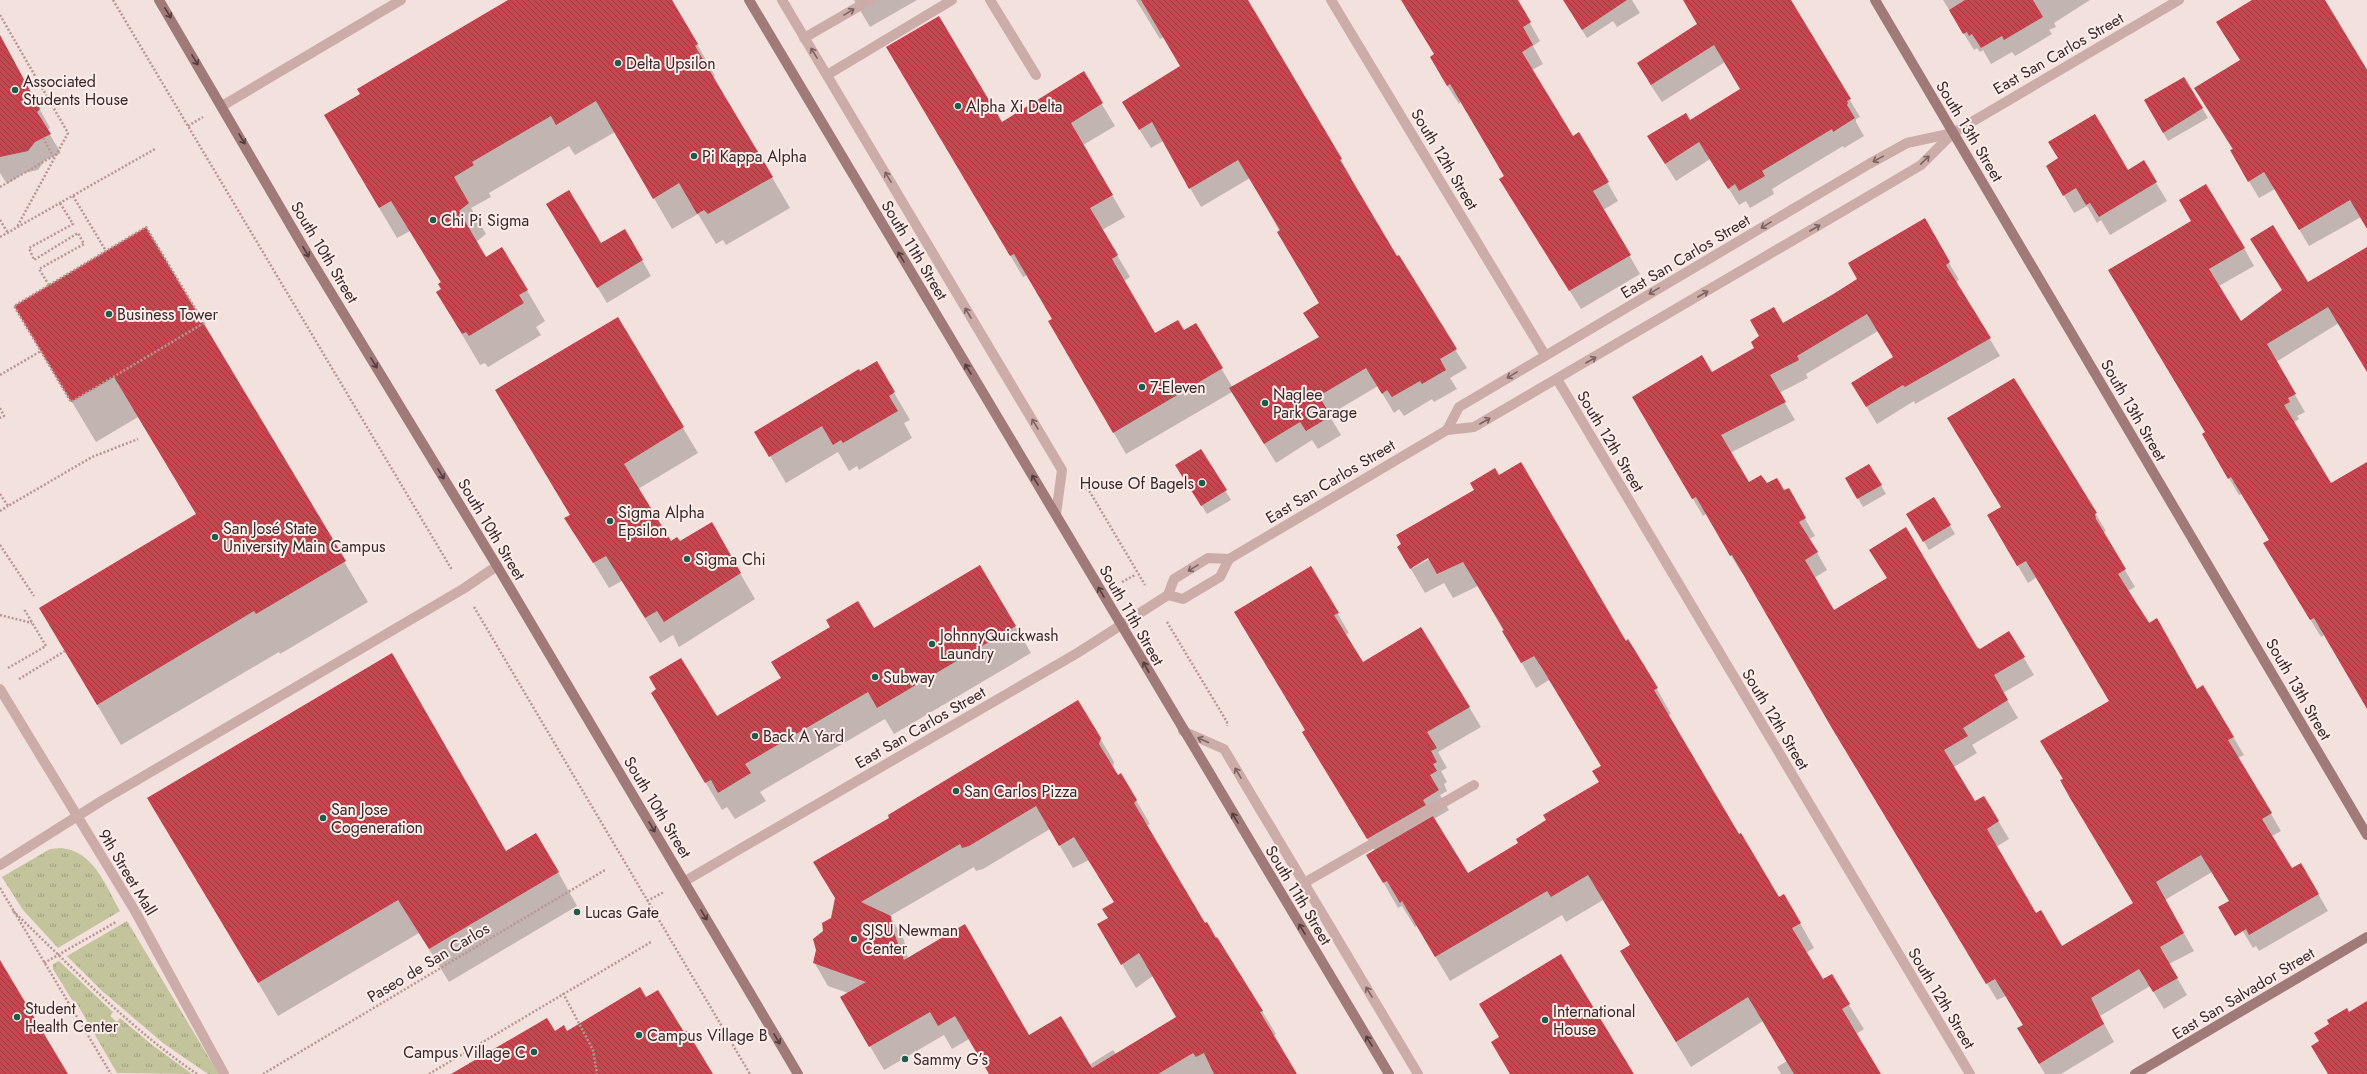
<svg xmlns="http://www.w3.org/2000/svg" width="2367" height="1074" viewBox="0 0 2367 1074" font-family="Jost,sans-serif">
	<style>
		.grass { fill: url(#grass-tufts) }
		.shadow { fill: #0003; fill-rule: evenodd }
		.building { fill: url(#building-back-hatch); fill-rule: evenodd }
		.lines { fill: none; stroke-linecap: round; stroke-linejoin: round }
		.path { stroke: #b89692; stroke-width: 2.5; stroke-dasharray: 2 2; stroke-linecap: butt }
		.lane { stroke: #ccaca8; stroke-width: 10 }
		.street { stroke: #ccaca8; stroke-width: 10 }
		.secondary { stroke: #a07a79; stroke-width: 10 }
		.oneway { stroke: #7b6362 }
		.oneway2 { stroke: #533c3d }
		.poi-dot { fill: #1c5c4b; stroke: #fbedea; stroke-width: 1.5 }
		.labels { text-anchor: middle; stroke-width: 4; stroke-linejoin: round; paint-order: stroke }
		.street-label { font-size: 16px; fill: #392829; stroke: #fbedea }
		.poi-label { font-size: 16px; fill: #392829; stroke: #fbedea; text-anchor: start }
	</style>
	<defs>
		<pattern id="grass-tufts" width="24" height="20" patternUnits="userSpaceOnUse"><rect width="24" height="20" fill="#c3c39c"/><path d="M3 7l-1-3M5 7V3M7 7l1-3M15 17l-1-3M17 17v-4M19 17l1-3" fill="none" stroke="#9f9e7f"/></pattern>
		<pattern id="building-back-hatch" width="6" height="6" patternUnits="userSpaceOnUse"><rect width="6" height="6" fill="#ca4450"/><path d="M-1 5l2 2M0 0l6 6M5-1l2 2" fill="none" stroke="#a53942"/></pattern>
	</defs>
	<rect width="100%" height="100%" fill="#f3e1dd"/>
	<g class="grass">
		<path d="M61,848c33,3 44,37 59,63l-62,37 -35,-38 -21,-33 48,-28z"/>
		<path d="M127,921l91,152v1h-10l-45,-31 -61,-52 -35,-35z"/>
		<path d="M59,961l54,51 -3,4 7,6 3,-4 31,26 41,30 -75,-1 -41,-71 -4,-2 -19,-31v-5z"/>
	</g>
	<g class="shadow">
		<path d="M510,0h162l43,76 -2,1 77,131 -64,37 -3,-5 -7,4 -18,-30 -26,15 -57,-97 -40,23 -6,-9 -80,47 2,4 -20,11 15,26 -10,8 10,16 16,-10 43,73 -9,6 5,8 -53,32 -3,-4 -5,2 -43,-73 5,-3 -1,-6 -31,-52 -13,7 -54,-91 19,-52z"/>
		<path d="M854,0h63l-47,27z"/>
		<path d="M1136,0h111l94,160 11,19 -2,1 46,78 71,110 -17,10 7,11 -23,13 -2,-3 -28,17 -5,-7 -5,4 -16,-27 -49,29 12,20 -23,14 -6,-9 -36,23 -44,-71 -106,62 -76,-132 4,-3 -27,-44 -4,2 -123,-208 102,54 81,-50 32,53 -32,19 42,72 -23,13 28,47 -6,4 31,53 29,-3 11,-6 38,63 87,-50 -16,-25 16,-9 -70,-126 -49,29 -38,-66 -12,7 -17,-27 47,-55 -17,-29 -4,2z"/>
		<path d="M1402,0h115l23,41 -7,5 10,18 -11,6 40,67 7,-4 39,68 -15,9 37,64 -59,35 -70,-112 -6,-20 -44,-75 -2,2 -18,-28 -6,-21z"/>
		<path d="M1582,0h50l8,13 -23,14 -4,-6 -26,17 -13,-21z"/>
		<path d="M1684,0h106l70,117 -4,2v3l8,14 -20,12 -1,-2 -71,43 2,5 -24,14 -4,-7 -7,4 -29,-46 -34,22 -28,-44 42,-16 52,-31 -17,-28 -63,40 -14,-21 51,-57z"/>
		<path d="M1943,0h147l-36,23 2,4 -7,3 3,4 -37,22 -3,-4 -21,12 -8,-14 -3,2 -3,-4 -3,2z"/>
		<path d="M2258,0h67l42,69v159l-6,-11 -52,29 -34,-57 -16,9 -28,-47 2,-1 -27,-44 35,-45z"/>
		<path d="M0,43l29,47 21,38 -3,2 14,23 -16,7 -7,10 -14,3 -17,11 -7,-11z"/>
		<path d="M2184,78l24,40 -40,23 -23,-40z"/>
		<path d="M2049,143l79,28 15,-10 24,40 -57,34 -9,-15 -4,3 -10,-17 -13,7 -27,-47 12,-7z"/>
		<path d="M556,220l44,24 25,-14 26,46 -44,27z"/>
		<path d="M1924,220l35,60 -3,2 44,74 -85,48 -1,-3 -37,23 -14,-23 31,-44 -16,-26 -72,43 2,4 -29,15 16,27 -65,33 18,31 18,1 18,7 4,-3 27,47 -6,3 18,31 -13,8 20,33 54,-32 -18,-29 110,100 29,-17 25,42 -31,18 15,25 -46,27 5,8 -23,14 20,36 10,-6 25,42 -13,8 40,68 26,32 72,-43 -70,-125 46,-77 -73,-125 -9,6 -40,-68 14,-8 12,-128 92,152 -2,1 1,4 30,51 -7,4 68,99 7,-4 41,69 -6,3 43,73 -9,5 20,34 9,-6 27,47 -69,40 -3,-5 -3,2 -17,-28 -6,-19 -18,-29 -47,28 29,51 -25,13 18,31 -23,14 -14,-23 -50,30 14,26 -53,32h-16l-27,-45 5,-4 -17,-29 -9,4 -156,-257 -98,-172 -2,1 -35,-58 -3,2 -70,-119 79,-23 44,-26 27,-24 75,-45z"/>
		<path d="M146,228l222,374 -88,52 -1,-2 -158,93 -57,-96 133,-134 -59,-98 -42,25 -57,-95z"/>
		<path d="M2244,248l10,18 -35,20 22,37 126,-75v97l-28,-22 -63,39 29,50 -8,4 2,3 -6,4 37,61 37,-21v244l-43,-72 -3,2 -46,-76 -5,-21 -28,-46 -3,1 -36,-60 3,-2 -87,-145z"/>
		<path d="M617,318l81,135 -60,36 32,54 9,-1 32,-19 44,76 -76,48 -6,-12 -13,8 -38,-62 -13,7 -43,-70 5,-2z"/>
		<path d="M876,362l34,58 -6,3 8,15 -53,32 -2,-4 -8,5 -11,-19 -52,31 -30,-51z"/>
		<path d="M1201,450l30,50 -24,14 -25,-40z"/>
		<path d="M1869,465l17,29 -23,13 -17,-29z"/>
		<path d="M1499,476l145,190 27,48 -3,1 71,120 40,63 21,25 14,25 -8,5 17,28 9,-5 17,29 15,24 -8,5 24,40h-99l-4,-7 10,-6 -24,-40 -72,46 -70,-115 10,-6 -28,-46 -37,22 -4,-7 -112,66 -33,-55 -2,1 -13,-21 -4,2 -16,-28 -7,-29 -48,-79 -21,-41 5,-163 38,65 -4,2 17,29 107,43 12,20 -43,25 9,16 -6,3 6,11 -3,2 3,7 -7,4 9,15 -15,9 33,55 53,-31 80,-60 2,-16 -53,-87 -13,8 -58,-102 -25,12 -9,-15 -19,10 -27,-46zM1432,555l1,2 -20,11v-2z"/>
		<path d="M1934,499l21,35 -26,16 -21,-35z"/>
		<path d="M1015,626l16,27 -137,81 -9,-15 -125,73 6,9 -31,18 -8,-12 -5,3 -54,-90 48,-2z"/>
		<path d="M1100,738l14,24 -1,6 5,8 3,-2 29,50 -4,2 59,98 57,87 14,23 -3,2 23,38h-306l-21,-35 -17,10 -8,-14 -60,35 -43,-73 7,-4 -20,-7 -14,-24 10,-31 -1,-7zM1050,829l23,39 16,-8 26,43 -6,16 -10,6 37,63 17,-12 24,41 -61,37 -3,-4 -24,15 -60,-28 -121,-78 -4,-19 -14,-24 84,-49 2,4 7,-2z"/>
		<path d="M168,832l338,20 52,20 19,34 -128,76 -30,-49 -141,83z"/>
	</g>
	<g class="building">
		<path d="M508,0h164l26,44 -3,2 78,131 -65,37 -4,-4 -7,4 -18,-31 -26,16 -57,-98 -40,24 -5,-9 -79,46 2,3 -20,12 15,26 -10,8 27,46 16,-10 26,43 -9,5 5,8 -55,33 -3,-4 -4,2 -26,-42 5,-3 -3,-5 3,-2 -50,-81 -12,7 -55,-93 36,-21 -3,-5z"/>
		<path d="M1141,0h107l94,159 -2,1 57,96 2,-1 58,94 -17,10 6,11 -24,14 -2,-3 -28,16 -5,-7 -5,4 -16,-26 -47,28 12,20 -25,15 -6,-9 -36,22 -35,-56 90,-51 -16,-24 16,-10 -42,-71 3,-2 -42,-70 -49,29 -37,-67 -13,8 -17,-28 58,-36z"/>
		<path d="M1401,0h117l13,22 -8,5 10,18 -11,7 51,84 6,-4 30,50 -16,9 38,64 -62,36 -70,-112 5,-3 -54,-92 -3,2 -17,-29 4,-3z"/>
		<path d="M1563,0h64l-45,30z"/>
		<path d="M1683,0h108l60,99 -4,2 1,2 -1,2 8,13 -22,14 -1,-3 -70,42 3,5 -26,15 -4,-7 -7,5 -29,-47 -34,22 -18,-28 39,-23 4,7 50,-31 -26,-44 -63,40 -14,-22 60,-39z"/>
		<path d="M1965,0h68l10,17 -39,23 -2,-4 -21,12 -9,-14 -3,2 -2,-4 -4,2 -14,-24z"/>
		<path d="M2252,0h73l42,70v159l-17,-29 -51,30 -35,-58 -16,10 -18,-32 3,-1 -39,-61 46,-28 -24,-38z"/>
		<path d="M939,16l63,106 82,-51 19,32 -32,20 42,72 -23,13 28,47 -6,4 43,74 23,-13 6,10 12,-7 27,45 -110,65 -65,-112 4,-2 -38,-65 -4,2 -124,-209z"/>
		<path d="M0,35l40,74 -3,3 14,22 -16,8 -7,9 -28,6z"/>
		<path d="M2184,77l19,31 -40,25 -19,-33z"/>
		<path d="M2095,114l33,56 16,-10 13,22 -58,35 -9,-14 -4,2 -10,-17 -13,8 -17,-30 12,-8 -10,-16z"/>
		<path d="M2206,184l39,64 -36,21 32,52 41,-31 -32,-51 23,-14 35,57 59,-35v125l-39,-65 -61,37 29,50 -8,4 2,4 -6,3 47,78 36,-21v247l-53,-91 -4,2 -47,-77 6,-3 -38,-63 -3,2 -26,-45 3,-2 -97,-162 83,-49 -12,-21z"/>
		<path d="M569,190l32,53 24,-14 18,31 -46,28 -51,-84z"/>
		<path d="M1925,218l25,44 -4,3 45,73 -86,49 -2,-2 -37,22 -15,-24 42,-26 -26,-43 -70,42 2,4 -29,15 16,27 -65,33 28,47 12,-7 6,8 10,-5 7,12 5,-2 17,30 -7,4 19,30 -13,8 29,50 53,-32 -18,-28 37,-23 71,120 3,2 29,-18 16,26 -31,18 14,25 -45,28 5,8 -24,14 31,51 9,-5 15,25 -12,8 49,84 5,-3 21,36 71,-43 -63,-105 -10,-18 3,-1 -23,-38 69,-40 -83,-140 -9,5 -30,-51 14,-8 -54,-89 67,-40 83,135 -2,1 1,5 30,50 -8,5 31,49 8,-5 40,71 6,-4 31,52 -6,3 44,73 -10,6 30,49 9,-5 18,31 -70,41 -3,-6 -11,7 -17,-29 11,-6 -28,-46 -45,27 28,51 -24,14 18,31 -25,14 -14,-23 -48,29 13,26 -65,40 -22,-36 6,-3 -28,-46 -9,5 -156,-259 -98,-170 -2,1 -34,-59 -4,2 -60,-102 70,-42 10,17 42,-24 -3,-6 8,-6 -9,-16 24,-13 9,16 49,-28 25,-16 -9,-16z"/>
		<path d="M146,227l200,334 -90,53 -2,-3 -157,94 -58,-97 157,-94 -82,-137 -43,25 -57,-96z"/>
		<path d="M618,317l66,110 -60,37 47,77 6,-4 3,4 32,-19 29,51 -77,49 -7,-11 -12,7 -39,-62 -13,7 -29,-45 6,-3 -75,-125z"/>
		<path d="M877,361l18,31 -6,4 9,15 -55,32 -2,-3 -8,5 -11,-19 -53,31 -15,-25 105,-63 1,2z"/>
		<path d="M1201,449l26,41 -26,16 -26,-41z"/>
		<path d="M1521,462l105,179 2,-2 16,26 14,23 -4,2 85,144 2,-1 38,64 5,-3 17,29 -9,5 31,51 9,-5 18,30 -8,5 39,65h-87l-46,-77 -72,45 -56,-91 10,-6 -42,-70 -37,22 -4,-6 -112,66 -33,-56 -2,2 -13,-22 -4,2 -17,-28 67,-39 35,57 50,-30 -2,-4 30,-19 -3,-5 56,-33 -7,-11 9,-5 -59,-98 -8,-12 -13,7 -19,-32 2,-1 -41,-68 -26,12 -9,-16 -18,11 -13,-22 4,-3 -5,-9 78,-45 -4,-7 25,-15 4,7z"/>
		<path d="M1869,464l13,21 -25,14 -12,-21z"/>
		<path d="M1934,497l17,28 -28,17 -17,-28z"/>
		<path d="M980,565l36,61 -139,82 -9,-16 -123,72 6,9 -33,20 -7,-13 -6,3 -54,-90 5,-4 -7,-12 32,-19 36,58 64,-38 -10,-16 59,-35 -4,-7 32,-19 16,27z"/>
		<path d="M1311,566l28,47 -5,2 29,47 58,-35 49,80 -43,25 10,16 -6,3 6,11 -4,2 4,7 -7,4 9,15 -16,10 3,5 -59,34 -53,-87 -12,-20 3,-2 -71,-118z"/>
		<path d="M392,653l114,198 30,-18 23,39 -130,77 -31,-49 -140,83 -111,-185z"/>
		<path d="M1078,700l23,38 -2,6 19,31 3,-2 16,27 -3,3 71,120 2,-1 9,16 1,-1 46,74 -3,1 37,62h-83l-10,-21 -8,4 -3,-4 -35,21h-169l-34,-58 -17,10 -8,-14 -61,35 -29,-50 26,-15 -53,-19 3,-13 -3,-11 10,-8 -1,-8 9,-5 4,-20 -22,-36 76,-44 -1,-3zM1036,806l23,40 15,-9 40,65 -12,7 6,9 -11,6 24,41 18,-12 37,64 -84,51 -31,-52 -32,19 -64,-111 -61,36 -12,-33 -1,-11 -30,-14 99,-58 2,4 7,-2z"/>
		<path d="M1561,954l73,120h-124l-19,-32 8,-5 -20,-33z"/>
		<path d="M0,960l68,114h-68z"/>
		<path d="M640,987l6,10 12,-7 26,42 3,-1 26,43h-262l96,-56 8,13 9,-6 3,6z"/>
		<path d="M2367,1001v73h-39l-17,-28 8,-5 -5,-8 15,-9 -2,-4 20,-12 2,4z"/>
	</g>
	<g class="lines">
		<g class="path">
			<path d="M113,0l339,570"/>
			<path d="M0,15l68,118 -51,94"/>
			<path d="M188,126l15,-9"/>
			<path d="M43,138l10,18"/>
			<path d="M0,187l57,-33"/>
			<path d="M73,196l33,55"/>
			<path d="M0,220l8,13"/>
			<path d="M146,227l58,96 -133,79 -57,-96z"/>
			<path d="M0,237l155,-88"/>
			<path d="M49,285l-10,-16 45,-25 -6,-11 -44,27 -5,-12 44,-24 -13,-21"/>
			<path d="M0,375l41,-24"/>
			<path d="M0,408l4,8 -4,2"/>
			<path d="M1083,486l7,6 55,93"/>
			<path d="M0,494l8,12 84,-49 46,-18"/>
			<path d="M0,511l8,-5"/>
			<path d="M0,545l34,51"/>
			<path d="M1122,582l13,-7"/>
			<path d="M474,607l276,467"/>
			<path d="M0,615l32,8"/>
			<path d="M1167,622l60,100v4"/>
			<path d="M8,668l38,-22 -22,-37"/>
			<path d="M19,679l46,-28"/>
			<path d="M0,888l111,186"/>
			<path d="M647,901l17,-9"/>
			<path d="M13,911c60,57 115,116 184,163"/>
			<path d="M44,963l72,-41"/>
			<path d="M563,993l30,57 4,24"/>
			<path d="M263,1074l342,-204"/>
			<path d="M429,1074l222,-132"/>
		</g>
		<g class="lane">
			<path d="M782,0l280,470 -6,44"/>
			<path d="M990,0l46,75"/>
			<path d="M804,38l66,-38"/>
			<path d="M827,75l125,-75"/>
			<path d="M1183,731l41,18 194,325"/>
			<path d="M0,865l103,-65 360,-211 34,-23"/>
			<path d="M1304,883l170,-98"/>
		</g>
		<g class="street">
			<path d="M1331,0l214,355"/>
			<path d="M222,106l179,-106"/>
			<path d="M1557,379l413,695"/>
			<path d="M1447,430l12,-23 410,-243 38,-21 46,-10"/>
			<path d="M1168,595l15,4 37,-22 9,-18 218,-129 27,-3 393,-230 54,-32 32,-32 226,-133"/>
			<path d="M0,689l135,222 89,163"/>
			<path d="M685,881l394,-229 89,-57 6,-16 34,-21 21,1"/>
		</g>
		<g class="secondary">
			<path d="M159,0l149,255 189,311 301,508"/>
			<path d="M749,0l640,1074"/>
			<path d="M1875,0l492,835"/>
			<path d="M2135,1074l232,-137"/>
		</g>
	</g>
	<defs><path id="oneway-shaft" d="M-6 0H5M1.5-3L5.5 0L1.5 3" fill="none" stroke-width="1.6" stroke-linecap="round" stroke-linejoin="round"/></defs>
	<g class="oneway">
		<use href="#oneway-shaft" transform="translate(849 12) rotate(-31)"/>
		<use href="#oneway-shaft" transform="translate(814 53) rotate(-122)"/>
		<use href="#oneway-shaft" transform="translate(1878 159) rotate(151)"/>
		<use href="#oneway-shaft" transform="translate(1925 160) rotate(-44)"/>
		<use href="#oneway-shaft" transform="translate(888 177) rotate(-121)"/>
		<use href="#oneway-shaft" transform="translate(1766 225) rotate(149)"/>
		<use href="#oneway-shaft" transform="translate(1815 228) rotate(-30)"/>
		<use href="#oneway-shaft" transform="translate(1654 291) rotate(149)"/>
		<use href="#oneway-shaft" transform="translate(1703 294) rotate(-30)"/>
		<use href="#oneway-shaft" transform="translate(968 313) rotate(-121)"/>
		<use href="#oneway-shaft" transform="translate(1591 360) rotate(-30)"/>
		<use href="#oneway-shaft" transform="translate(1512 375) rotate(149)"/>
		<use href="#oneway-shaft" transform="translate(1485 421) rotate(-30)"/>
		<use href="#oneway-shaft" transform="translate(1035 424) rotate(-121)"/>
		<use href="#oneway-shaft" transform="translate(1193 568) rotate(148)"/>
		<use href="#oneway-shaft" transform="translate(1203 740) rotate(-156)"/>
		<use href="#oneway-shaft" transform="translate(1238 773) rotate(-121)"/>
		<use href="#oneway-shaft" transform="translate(1369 992) rotate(-121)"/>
	</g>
	<g class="oneway2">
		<use href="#oneway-shaft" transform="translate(168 13) rotate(58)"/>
		<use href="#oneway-shaft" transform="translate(195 60) rotate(60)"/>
		<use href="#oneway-shaft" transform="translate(242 139) rotate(60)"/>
		<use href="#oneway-shaft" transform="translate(306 252) rotate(60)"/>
		<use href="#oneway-shaft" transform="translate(901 257) rotate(-121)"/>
		<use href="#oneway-shaft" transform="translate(374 363) rotate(59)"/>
		<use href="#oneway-shaft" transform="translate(968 369) rotate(-121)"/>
		<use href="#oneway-shaft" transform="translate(441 474) rotate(59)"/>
		<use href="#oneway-shaft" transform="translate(1035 480) rotate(-122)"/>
		<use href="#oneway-shaft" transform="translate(1101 592) rotate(-120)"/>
		<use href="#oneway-shaft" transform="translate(1146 667) rotate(-119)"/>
		<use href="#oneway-shaft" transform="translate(1235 818) rotate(-121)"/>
		<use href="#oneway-shaft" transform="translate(652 827) rotate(59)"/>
		<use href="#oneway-shaft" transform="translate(704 915) rotate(60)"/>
		<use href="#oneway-shaft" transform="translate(1302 929) rotate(-121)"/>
		<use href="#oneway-shaft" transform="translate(777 1039) rotate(59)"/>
		<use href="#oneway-shaft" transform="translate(1369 1041) rotate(-121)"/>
	</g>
	<g class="poi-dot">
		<circle cx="618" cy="63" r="4"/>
		<circle cx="15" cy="90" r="4"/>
		<circle cx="958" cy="106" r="4"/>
		<circle cx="694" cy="156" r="4"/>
		<circle cx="433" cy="220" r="4"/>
		<circle cx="109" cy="314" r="4"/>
		<circle cx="1142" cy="387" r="4"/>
		<circle cx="1265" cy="403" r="4"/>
		<circle cx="1202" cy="483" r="4"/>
		<circle cx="610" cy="521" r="4"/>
		<circle cx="215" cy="537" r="4"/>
		<circle cx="687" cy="559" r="4"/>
		<circle cx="932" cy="644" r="4"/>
		<circle cx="875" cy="677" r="4"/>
		<circle cx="755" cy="736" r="4"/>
		<circle cx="956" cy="791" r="4"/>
		<circle cx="323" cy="818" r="4"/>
		<circle cx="577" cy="912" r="4"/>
		<circle cx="854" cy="939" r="4"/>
		<circle cx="17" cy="1017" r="4"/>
		<circle cx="1545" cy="1020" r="4"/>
		<circle cx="639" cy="1035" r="4"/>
		<circle cx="534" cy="1052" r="4"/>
		<circle cx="905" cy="1059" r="4"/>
	</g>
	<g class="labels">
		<g class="street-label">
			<text transform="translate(2058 53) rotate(-30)" y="6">East San Carlos Street</text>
			<text transform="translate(1970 131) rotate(59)" y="6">South 13th Street</text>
			<text transform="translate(1445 159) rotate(59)" y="6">South 12th Street</text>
			<text transform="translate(915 250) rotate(59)" y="6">South 11th Street</text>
			<text transform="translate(325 252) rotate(59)" y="6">South 10th Street</text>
			<text transform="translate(1685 256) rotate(-31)" y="6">East San Carlos Street</text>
			<text transform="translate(2134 410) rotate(60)" y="6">South 13th Street</text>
			<text transform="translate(1611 441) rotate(59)" y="6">South 12th Street</text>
			<text transform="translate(1330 481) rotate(-31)" y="6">East San Carlos Street</text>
			<text transform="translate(492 529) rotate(59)" y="6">South 10th Street</text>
			<text transform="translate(1132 615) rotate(60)" y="6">South 11th Street</text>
			<text transform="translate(2299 689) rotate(60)" y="6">South 13th Street</text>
			<text transform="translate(1776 719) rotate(59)" y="6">South 12th Street</text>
			<text transform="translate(920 727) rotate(-30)" y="6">East San Carlos Street</text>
			<text transform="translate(658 807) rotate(59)" y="6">South 10th Street</text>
			<text transform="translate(128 872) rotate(59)" y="6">9th Street Mall</text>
			<text transform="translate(1299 895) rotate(59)" y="6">South 11th Street</text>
			<text transform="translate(428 962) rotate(-31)" y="6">Paseo de San Carlos</text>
			<text transform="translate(2243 993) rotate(-31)" y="6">East San Salvador Street</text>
			<text transform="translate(1942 998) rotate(59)" y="6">South 12th Street</text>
		</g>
		<g class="poi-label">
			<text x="626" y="69">Delta Upsilon</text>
			<text x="23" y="87">Associated<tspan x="23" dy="18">Students House</tspan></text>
			<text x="966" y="112">Alpha Xi Delta</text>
			<text x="702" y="162">Pi Kappa Alpha</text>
			<text x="441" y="226">Chi Pi Sigma</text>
			<text x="117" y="320">Business Tower</text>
			<text x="1150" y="393">7-Eleven</text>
			<text x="1273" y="400">Naglee<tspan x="1273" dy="18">Park Garage</tspan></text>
			<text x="1194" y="489" text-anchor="end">House Of Bagels</text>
			<text x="618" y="518">Sigma Alpha<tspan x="618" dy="18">Epsilon</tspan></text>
			<text x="223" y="534">San José State<tspan x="223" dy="18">University Main Campus</tspan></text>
			<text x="695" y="565">Sigma Chi</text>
			<text x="940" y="641">JohnnyQuickwash<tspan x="940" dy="18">Laundry</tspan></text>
			<text x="883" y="683">Subway</text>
			<text x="763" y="742">Back A Yard</text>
			<text x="964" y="797">San Carlos Pizza</text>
			<text x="331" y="815">San Jose<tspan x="331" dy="18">Cogeneration</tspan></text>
			<text x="585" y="918">Lucas Gate</text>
			<text x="862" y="936">SJSU Newman<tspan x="862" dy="18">Center</tspan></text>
			<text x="25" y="1014">Student<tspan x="25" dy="18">Health Center</tspan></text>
			<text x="1553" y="1017">International<tspan x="1553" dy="18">House</tspan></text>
			<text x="647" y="1041">Campus Village B</text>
			<text x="526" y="1058" text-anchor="end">Campus Village C</text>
			<text x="913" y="1065">Sammy G’s</text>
		</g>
	</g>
</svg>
